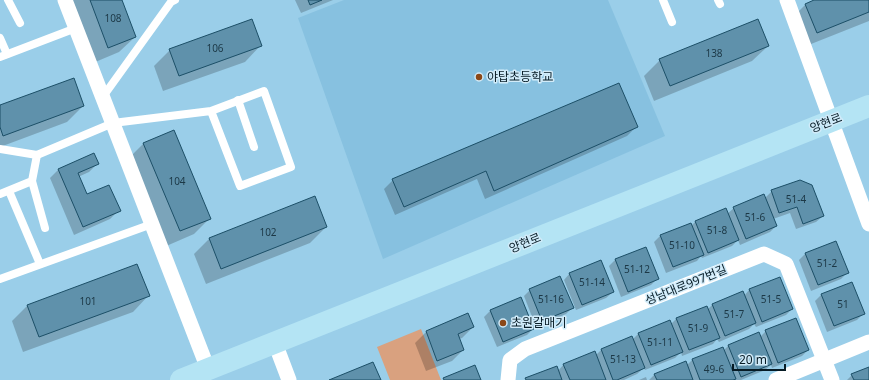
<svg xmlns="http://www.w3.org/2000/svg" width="869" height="380" viewBox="0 0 869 380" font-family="'Noto Sans','Noto Sans KR',sans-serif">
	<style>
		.built { fill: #87c1e0 }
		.green { fill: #d9a17f }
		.shadow { fill: #0003 }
		.building { fill: #5f91ab; stroke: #1c4f67 }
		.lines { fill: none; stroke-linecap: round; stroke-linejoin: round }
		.service { stroke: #fff; stroke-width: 8 }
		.minor { stroke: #fff; stroke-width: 15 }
		.secondary { stroke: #b4e4f4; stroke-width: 22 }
		.poi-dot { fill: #8b4818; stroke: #d1ebf9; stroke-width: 1.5 }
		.labels { text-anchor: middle; stroke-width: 3; stroke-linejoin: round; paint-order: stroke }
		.number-label { font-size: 10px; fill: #1c3846 }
		.poi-label { font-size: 12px; fill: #061b25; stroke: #d1ebf9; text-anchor: start }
		.street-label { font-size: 12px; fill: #061b25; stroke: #d1ebf9 }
	</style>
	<rect width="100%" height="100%" fill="#9acee9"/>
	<path class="built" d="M344,0h264l57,136 -282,123 -85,-241z"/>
	<path class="green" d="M421,329l20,51h-51l-13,-33z"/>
	<g class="shadow">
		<path d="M68,0h53l14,37 -16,15 -26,11z"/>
		<path d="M295,0h38l-32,13z"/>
		<path d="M817,0h52v21l-68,27 -11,-28 16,-16z"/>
		<path d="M260,46l-15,16 -82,29 -9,-25 16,-16z"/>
		<path d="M768,46l-16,15 -98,40 -10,-25 16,-16z"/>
		<path d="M0,106h83l-16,16 -67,25z"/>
		<path d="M636,127l-9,9 -142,63 -8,-20 -82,36 -11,-26 9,-9z"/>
		<path d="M144,143l66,75 -16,16 -30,13 -36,-88z"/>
		<path d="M98,163l-9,9 -11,5 8,18 33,15 -9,9 -36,16 -24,-57 8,-8z"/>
		<path d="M772,191l51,25 -7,6 -20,7 -6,-16 -17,6 3,7 -6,6 -30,13 -2,-5 -6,6 -30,12 -1,-2 -4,5 -31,12 -12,-31 6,-6 30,-12 1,2 4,-4 32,-8 7,-6 31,-10z"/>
		<path d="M326,227l-16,16 -104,41 -12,-30 16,-16z"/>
		<path d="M835,242l13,30 -7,7 -30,12 -12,-31 6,-6z"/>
		<path d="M645,248l13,30 -7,7 -30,12 -12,-31 6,-6z"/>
		<path d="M570,273l43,19 -7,6 -30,12 -12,-30z"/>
		<path d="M780,278l12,31 -6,6 -30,12 -2,-3 -5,5 -30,13 -2,-3 -4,5 -31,12 -1,-4 -6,6 -30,12 -1,-2 -7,6 -13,6h-99l33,-9 6,-7 31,-8 6,-6 30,-12 1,2 7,-7 31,-8 6,-6 30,-12 1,3 5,-5 32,-9 5,-6z"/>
		<path d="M851,283l13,30 -7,7 -30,12 -12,-31 6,-6z"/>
		<path d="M530,290l42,18 -6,6 -30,13 -12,-31z"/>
		<path d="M148,296l-15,16 -110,40 -11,-31 15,-15z"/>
		<path d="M491,310l42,19 -6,6 -30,12 -13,-30z"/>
		<path d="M468,315l5,12 -11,11 -3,1 4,11 -11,11 -26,10 -11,-28 11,-11z"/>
		<path d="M766,331l42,19 -6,6 -30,12 -1,-3 -6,5 -24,10h-92l6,-6 31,-8 6,-6 31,-9 5,-5 32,-9z"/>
		<path d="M869,368v12h-22l5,-5z"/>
		<path d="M646,377l1,3h-8z"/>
	</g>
	<g class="building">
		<path d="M90,0h32l14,37 -28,11z"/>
		<path d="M308,0h14l-12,5z"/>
		<path d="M814,0h55v12l-52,21 -12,-29z"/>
		<path d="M252,19l10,27 -83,30 -10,-27z"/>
		<path d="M758,19l11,27 -99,40 -11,-27z"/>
		<path d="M74,78l10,28 -81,30 -3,-9v-22z"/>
		<path d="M619,83l19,44 -144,64 -8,-20 -82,36 -12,-28z"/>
		<path d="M174,130l37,89 -31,12 -37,-88z"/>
		<path d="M94,153l5,11 -21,9 9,21 22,-9 12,26 -38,16 -25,-58z"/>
		<path d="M800,180l12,5 12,31 -21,8 -6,-17 -18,6 -8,-23z"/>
		<path d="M764,194l13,32 -31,13 -13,-32z"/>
		<path d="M315,196l12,31 -106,42 -12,-31z"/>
		<path d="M726,208l13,32 -31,13 -13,-32z"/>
		<path d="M691,223l13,32 -31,12 -13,-32z"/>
		<path d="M836,241l13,32 -31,12 -13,-32z"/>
		<path d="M646,247l13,32 -31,13 -13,-33z"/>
		<path d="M601,260l13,32 -32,13 -13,-32z"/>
		<path d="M137,264l13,32 -111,41 -12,-32z"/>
		<path d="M560,276l14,32 -32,13 -13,-32z"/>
		<path d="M780,277l13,32 -31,13 -13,-33z"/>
		<path d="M852,282l13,32 -31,12 -13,-32z"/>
		<path d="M743,291l13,32 -31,13 -13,-32z"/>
		<path d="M521,297l13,32 -31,13 -13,-32z"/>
		<path d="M707,306l13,32 -31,12 -13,-32z"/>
		<path d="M468,313l6,14 -16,7 6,16 -27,11 -11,-30z"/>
		<path d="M796,318l13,32 -31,13 -13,-33z"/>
		<path d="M670,320l13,32 -32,13 -13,-32z"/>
		<path d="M759,332l13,32 -31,13 -13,-32z"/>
		<path d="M632,336l13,32 -28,12h-4l-12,-31z"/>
		<path d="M723,347l13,32 -3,1h-33l-8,-21z"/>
		<path d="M595,351l11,29h-36l-7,-16z"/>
		<path d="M686,361l7,19h-36l-3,-6z"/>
		<path d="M373,362l8,18h-52z"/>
		<path d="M475,365l6,15h-37l-1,-2z"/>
		<path d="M557,366l5,14h-36l-1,-2z"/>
		<path d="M869,367v13h-15l-3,-6z"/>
	</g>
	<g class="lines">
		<g class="service">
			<path d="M8,0l12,23"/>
			<path d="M663,0l9,22"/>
			<path d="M718,0l2,4"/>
			<path d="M0,38l7,16"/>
			<path d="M0,57l76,-29"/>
			<path d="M102,98l69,-96 4,-2"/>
			<path d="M238,100l16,47"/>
			<path d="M0,149l37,6 76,-32 98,-12 29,75 51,-19 -27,-76 -53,20"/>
			<path d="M32,181l13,47"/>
			<path d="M9,191l31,73"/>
			<path d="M0,194l32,-13 5,-26"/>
			<path d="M0,279l152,-55"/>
		</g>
		<g class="minor">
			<path d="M65,0l143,369"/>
			<path d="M787,0l82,224"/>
			<path d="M275,343l14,37"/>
			<path d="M508,380l2,-20 15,-11 239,-95 22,10 46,116"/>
			<path d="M776,380l93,-38"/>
		</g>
		<path class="secondary" d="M181,380l688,-274"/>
	</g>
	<g class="poi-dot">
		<circle cx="479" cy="77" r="4"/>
		<circle cx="503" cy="323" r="4"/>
	</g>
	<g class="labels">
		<g class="number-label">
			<text x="113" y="22">108</text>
			<text x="215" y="52">106</text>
			<text x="714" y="57">138</text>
			<text x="177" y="185">104</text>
			<text x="796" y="203">51-4</text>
			<text x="755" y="221">51-6</text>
			<text x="717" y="234">51-8</text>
			<text x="268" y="236">102</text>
			<text x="682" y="249">51-10</text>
			<text x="827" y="267">51-2</text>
			<text x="637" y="273">51-12</text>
			<text x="592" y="286">51-14</text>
			<text x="551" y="303">51-16</text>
			<text x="771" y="303">51-5</text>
			<text x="88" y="305">101</text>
			<text x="843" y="308">51</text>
			<text x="734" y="318">51-7</text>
			<text x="698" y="332">51-9</text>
			<text x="660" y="346">51-11</text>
			<text x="623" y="363">51-13</text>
			<text x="714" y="373">49-6</text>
		</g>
		<g class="poi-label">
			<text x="487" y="81">야탑초등학교</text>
			<text x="511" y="327">초원갈매기</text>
		</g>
		<g class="street-label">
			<text transform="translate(826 123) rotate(-21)" y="4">양현로</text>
			<text transform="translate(525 243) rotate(-22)" y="4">양현로</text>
			<text transform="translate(686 285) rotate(-22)" y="4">성남대로997번길</text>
		</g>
	</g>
	<path d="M733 364v6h52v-6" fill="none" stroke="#061b25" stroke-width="2"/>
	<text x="739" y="364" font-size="12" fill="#061b25" stroke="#d1ebf9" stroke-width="3" paint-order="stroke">20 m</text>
</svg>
